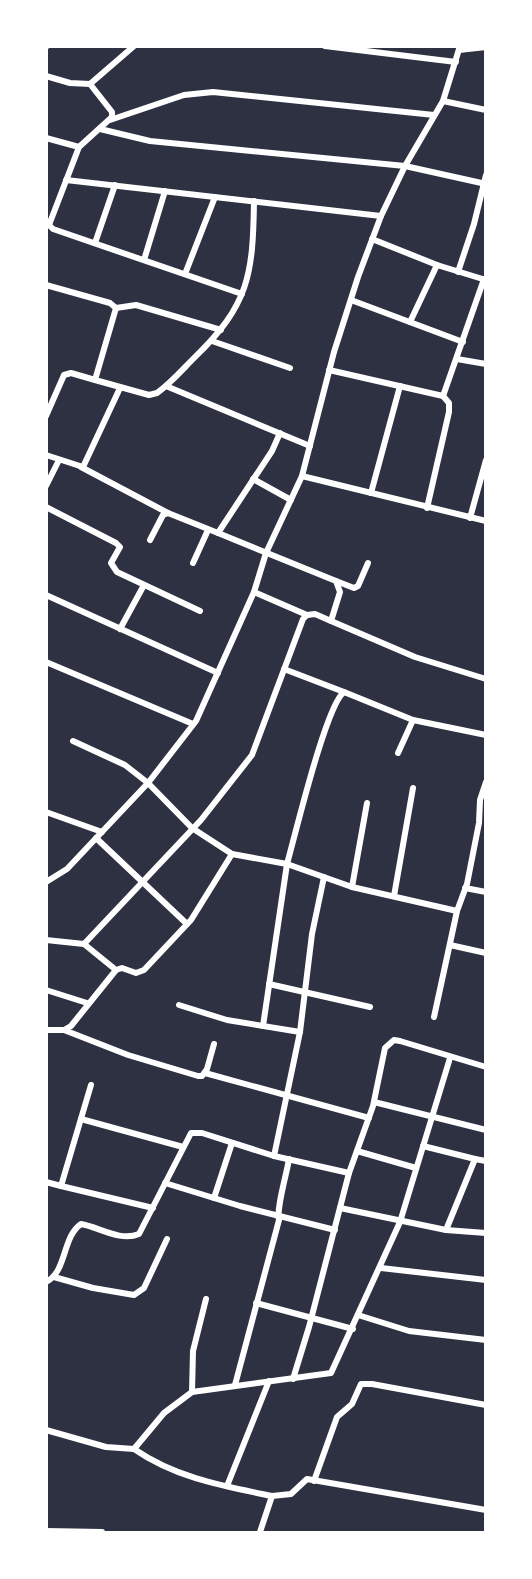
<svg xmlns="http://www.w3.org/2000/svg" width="532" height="1579" viewBox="0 0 532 1579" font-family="'Golos Text',sans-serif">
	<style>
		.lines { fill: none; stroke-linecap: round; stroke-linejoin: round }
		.minor { stroke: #fff; stroke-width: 6 }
	</style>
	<rect width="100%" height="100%" fill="#2d3142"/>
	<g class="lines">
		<g class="minor">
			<path d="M325,46l131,16"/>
			<path d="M46,47l1,-1"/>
			<path d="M459,50l27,-3"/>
			<path d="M46,76l24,7 20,1 44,-38"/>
			<path d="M90,84l22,28v5l-33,30 -30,78 4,4 189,65"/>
			<path d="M443,101l43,9"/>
			<path d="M110,120l74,-25 29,-3 221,23"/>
			<path d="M100,129l50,12 255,25 81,18"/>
			<path d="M46,138l33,9"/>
			<path d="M66,180l315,36"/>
			<path d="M372,239l65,26 49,15"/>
			<path d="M95,243l20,-58"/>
			<path d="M144,260l21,-69"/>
			<path d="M458,272l16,-48 12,-49"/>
			<path d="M185,274l30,-77"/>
			<path d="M46,285l64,18 6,5 -21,72 54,15 8,-2c14,-10 25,-23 37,-35 55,-53 59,-83 60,-157"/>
			<path d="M351,300l112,42"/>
			<path d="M116,308l20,-3 85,25"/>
			<path d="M410,322l27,-57"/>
			<path d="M212,341l78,27"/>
			<path d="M457,359l29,5"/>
			<path d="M329,370l114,26 41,-117"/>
			<path d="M166,386l144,60"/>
			<path d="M46,416l18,-41 7,-2 24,7"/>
			<path d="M46,455l37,12 37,-79"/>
			<path d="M81,467l87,46"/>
			<path d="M302,476l184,45"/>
			<path d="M253,479l38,21"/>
			<path d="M46,486l13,-26"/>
			<path d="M371,493l29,-107"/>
			<path d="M46,507l70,36 4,4 -9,16 6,9 83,39"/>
			<path d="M427,508l22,-96v-9l-6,-7"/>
			<path d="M470,518l16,-58"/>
			<path d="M150,540l13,-25 5,-2 50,20"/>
			<path d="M193,563l15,-33"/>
			<path d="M336,581l18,7 4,-2 10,-23"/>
			<path d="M254,592l53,23"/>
			<path d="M46,595l172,78"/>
			<path d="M331,621l84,36 71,22"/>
			<path d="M120,629l24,-44"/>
			<path d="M46,662l147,62"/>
			<path d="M284,669l60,23"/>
			<path d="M73,741l52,24 23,18 44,45 40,26"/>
			<path d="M398,753l15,-33"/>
			<path d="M46,812l56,20"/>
			<path d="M96,838l91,86"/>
			<path d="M46,882l21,-13 81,-86 48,-62 58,-129 12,-39 36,-77 32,-124 24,-75 23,-61 24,-50 38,-65 17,-55"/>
			<path d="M352,887l15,-84"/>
			<path d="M465,888l21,4"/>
			<path d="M394,896l19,-108"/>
			<path d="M46,940l38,4 117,-124 51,-65 51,-136 4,-4 8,-1 16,7 9,-29 -4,-11 -118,-48 54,-82 8,-18"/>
			<path d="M84,944l32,26"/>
			<path d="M450,945l36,8"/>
			<path d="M269,984l101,23"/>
			<path d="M46,990l41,13"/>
			<path d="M179,1005l48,15 73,12"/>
			<path d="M434,1017l23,-106 10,-27 12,-61 1,-23 6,-18"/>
			<path d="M263,1026l24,-162 65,23 105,24"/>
			<path d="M46,1030h18l7,-4 45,-56 6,-2 14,5 8,-3 47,-50 41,-66 55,10c8,-28 39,-159 57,-172l69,28 73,15"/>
			<path d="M64,1030l64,25 70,21h4l5,-7 7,-25"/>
			<path d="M205,1073l164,45"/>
			<path d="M374,1102l112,28"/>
			<path d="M81,1119l102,28"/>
			<path d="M423,1146l52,13"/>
			<path d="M357,1151l59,17"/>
			<path d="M274,1156l26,-124 12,-98 12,-57"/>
			<path d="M46,1182l15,4 30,-101"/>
			<path d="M165,1183l75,23 95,24"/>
			<path d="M61,1186l92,22"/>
			<path d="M214,1198l18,-55"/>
			<path d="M340,1208l106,22 29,-71 11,2"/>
			<path d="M446,1230l40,3"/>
			<path d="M381,1268l105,12"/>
			<path d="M54,1277l39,11 41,7 10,-7 23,-49"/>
			<path d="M46,1282c21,-10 16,-45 35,-58 18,3 39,18 58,10l52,-101h11l72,23 75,17"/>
			<path d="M256,1303l97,26"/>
			<path d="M358,1315l51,16 77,9"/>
			<path d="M293,1379l16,-52 40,-154 24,-67 12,-58 9,-8 6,1 86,26"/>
			<path d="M235,1385l44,-165c-3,-11 8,-47 10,-61"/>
			<path d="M192,1392l1,-41 13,-52"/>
			<path d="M46,1430l60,17 28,2 30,-36 28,-21 139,-19 69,-151 50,-164"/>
			<path d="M134,1449c42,29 89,37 138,47"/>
			<path d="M314,1481l23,-64 15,-13 9,-20h11l114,21"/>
			<path d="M227,1486l42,-105"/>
			<path d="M46,1531l56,1"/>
			<path d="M260,1532l12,-36 19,-2 16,-15 179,31"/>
		</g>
	</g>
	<rect width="532" height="1579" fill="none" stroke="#ffffff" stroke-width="96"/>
</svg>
